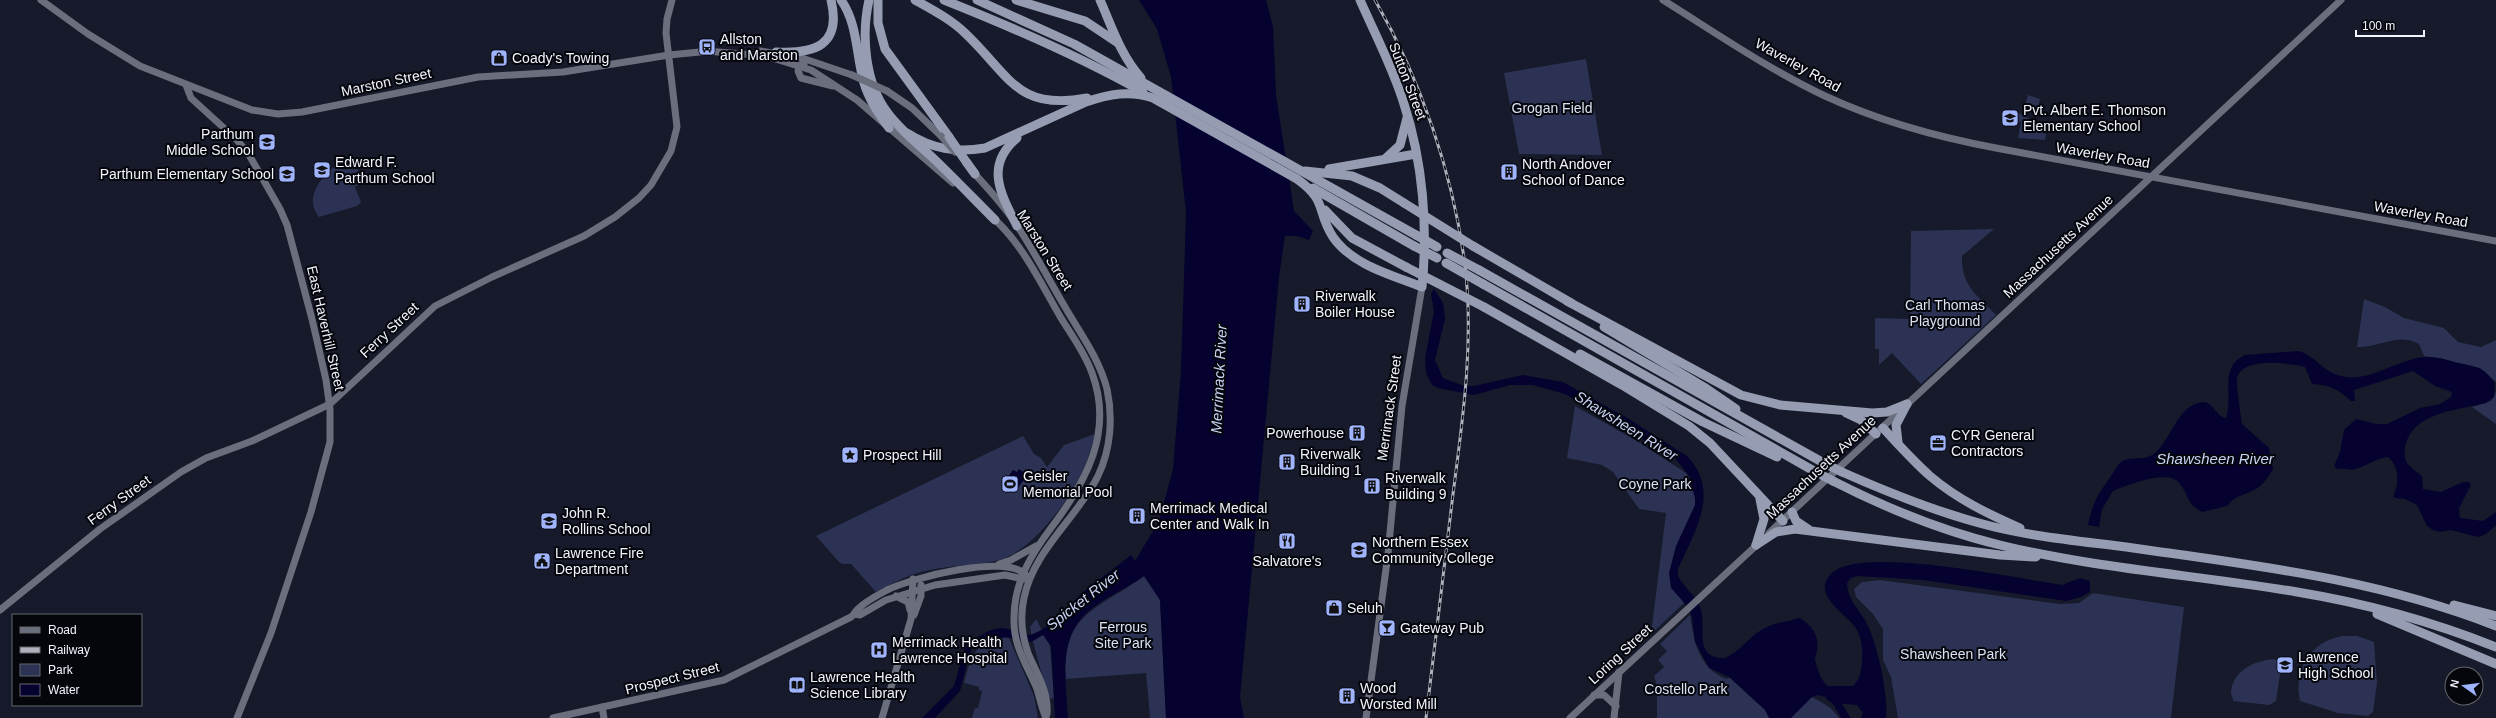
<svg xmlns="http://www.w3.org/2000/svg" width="2496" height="718" viewBox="0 0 2496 718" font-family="Arial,sans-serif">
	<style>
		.green { fill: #2b3253 }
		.water { fill: #050230 }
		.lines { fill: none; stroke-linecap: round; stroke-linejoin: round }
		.river { stroke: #050230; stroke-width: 8 }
		.secondary { stroke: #6b6f7d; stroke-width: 7 }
		.highway { stroke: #969db2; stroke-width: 9 }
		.rail-casing { stroke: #aeb1bc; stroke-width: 3 }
		.rail { stroke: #04060c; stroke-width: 1.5; stroke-dasharray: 4.5; stroke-linecap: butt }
		.secondary-bridge { stroke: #6b6f7d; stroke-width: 7 }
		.highway-bridge { stroke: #969db2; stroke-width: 9 }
		.labels { text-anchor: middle; stroke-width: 4; stroke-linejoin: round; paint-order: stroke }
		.poi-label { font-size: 14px; fill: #f2f5fe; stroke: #04060c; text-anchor: start }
		.street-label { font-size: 14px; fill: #f2f5fe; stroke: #04060c }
		.park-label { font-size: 14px; fill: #dde2f3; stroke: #04060c }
		.water-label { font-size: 15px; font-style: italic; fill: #c8d2f3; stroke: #04060c }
	</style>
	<rect width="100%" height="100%" fill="#161a2a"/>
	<g class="green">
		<path d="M1586,59l16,96 -83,-1 -15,-81z"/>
		<path d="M2028,95l12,4 -3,14 -10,-3 -2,-5z"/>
		<path d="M2015,112c21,5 16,17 31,22l-1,6 -27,-2 3,-16 -7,-2z"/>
		<path d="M340,162l5,8 9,-6 11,16 -10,7 6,15 -4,4 -38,11c-17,-21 5,-43 21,-55z"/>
		<path d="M1994,229l-32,27c-1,30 15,39 34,59l-75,69 -29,-31 -13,12v-16h-4v-31l35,1 1,-88z"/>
		<path d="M2364,299l21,8 19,11 40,10 14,14 23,5 15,-7v42l-16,-14 -56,-12 -5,-12c-21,-12 -40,4 -62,3z"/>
		<path d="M2496,392v32l-24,-17 19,-6z"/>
		<path d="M1575,406l62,35 49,32 13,26 -15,31 -9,56 9,17 -33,31 15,-121 -27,-4 -26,-37 -11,-7 -35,-7z"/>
		<path d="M1095,434c-3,10 -6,22 -10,32 -13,31 -53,86 -86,94 -23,6 -47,5 -69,10 -19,3 -37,13 -54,22l-25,-28h-8l-4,-2 -23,-26 207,-100 11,18 7,4 6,9 17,-22z"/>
		<path d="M1144,576l16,24 6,118h-16l-4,-45 -80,6c-5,-67 34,-70 78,-103z"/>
		<path d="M1880,580l180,24 19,-1 14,-10 91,14 -13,111h-273l-7,-41 -8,-17v-31l-10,-15 -17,-17 -2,-8 8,-7z"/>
		<path d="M1690,615c4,27 9,53 36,64l8,-3c28,6 90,16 105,42h-182v-32l-3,-10 10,-9 -6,-7 9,-9 -7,-7z"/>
		<path d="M1036,619l14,27 4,52 -6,1c-5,-25 -14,-48 -18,-72z"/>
		<path d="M2342,636h15l17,6 3,41 -4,29 -5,4 -30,-3 -38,-12c-7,-31 10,-59 42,-65z"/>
		<path d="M997,637l12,1 25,58 4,22h-66l3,-10h3l4,-17 -3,-1v-3l-15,-4c5,-20 10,-40 33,-46z"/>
		<path d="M2273,659l9,2 -6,40 -7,4 -36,-4c0,-5 -2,-5 -2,-9 2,-22 24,-31 42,-33z"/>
	</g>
	<g class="water">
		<path d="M1139,0h127l7,27 3,68 18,116 19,20 -4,9 -12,-4h-12l-6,41 -39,420 4,21h-78l-6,-118 -16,-24c-18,13 -39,21 -55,35 -32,26 -23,71 -21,107h-13l-4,-72 -8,-11 -12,7c-27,-7 -36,-7 -60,7l-11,42 -25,27h-13l32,-32 11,-39c10,-8 23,-18 35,-19 11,-1 23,10 33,6 20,-8 33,-25 47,-39 16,-14 34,-26 51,-40l4,6 24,-40 14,-52 8,-98 5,-159 -15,-135 -14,-48z"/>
		<path d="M1434,289l9,14 2,16 -10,41 8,18 21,8h10l49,-11 40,7 66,37 58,37c34,35 8,75 -9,113v7c6,11 17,19 22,31 8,17 -9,52 25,51 16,-7 26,-24 42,-31 58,-25 37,38 61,59h25c7,-7 8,-14 9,-24 1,-12 0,-25 -7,-35 -11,-15 -45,-33 -23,-54 30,-28 186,6 230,12l18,-7 10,3v11l-9,5 -15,4 -143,-21 -65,-4 -7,2 -4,5c1,19 12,25 20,41 10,19 22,73 19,94h-25l2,-5 -6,-8 -22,-2 -8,-6 -10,-2 -5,2 -21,21h-22l-4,-8 -36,-33 -20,-9 -14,-26 -3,-25 -5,-11 -16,-18 -2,-15 7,-27 19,-41v-7l-6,-22 -14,-18 -110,-64 -32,-9h-23l-36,10 -36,-7 -6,-3 -6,-12 -1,-15 9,-46 -3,-18z"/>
		<path d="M2299,351c19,6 25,24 48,26 29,3 54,-21 83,-20 9,0 20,4 29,6 20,5 23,3 36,20l-1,14 -8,6c-26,7 -67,8 -79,37 -3,6 -3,15 -1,21 3,6 11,11 16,15l1,13 18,3 22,-10h6l2,3 -12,23 1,10 23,3 13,-9v13l-10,9 -8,3 -27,-7 -11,2 -7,-2 -6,-4 -10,-21 -14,-7 -3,1 -7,-2c6,-13 7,-30 -5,-40 -12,1 -21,9 -33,12 -7,2 -11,-2 -18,0l-3,-3 6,-14 4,-22 12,-11 20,5h11l33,-16 20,-4 11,-7 1,-5 -17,-6 -22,-15 -59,19 1,11h-4c-13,-12 -21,-16 -39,-17l-7,-17c-16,-4 -62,-11 -68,11 -1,3 4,40 5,46l27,24 4,21c-5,8 -10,17 -19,21 -11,6 -19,5 -27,16l-25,6c-17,-10 -12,-15 -22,-28 -11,-16 -52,1 -67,7l-11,18 -3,18 -11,-2c6,-26 9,-29 23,-49 4,-5 7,-14 14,-16 11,-4 20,2 31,-8 16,-14 22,-48 47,-50 9,-1 14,15 23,16 8,-23 -8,-50 19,-63z"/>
		<path d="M1019,469l8,6 -9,13 -8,-6 2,-3 -4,-2 5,-7 4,2z"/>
	</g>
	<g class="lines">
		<g class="river">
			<path d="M1787,626l12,-4c13,9 17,18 13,33"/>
			<path d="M1830,697l5,3 11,18"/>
		</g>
		<g class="secondary">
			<path d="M41,0l47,34 52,32 112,44 26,4 24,-2 176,-35 85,-5 106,-17 41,-4"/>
			<path d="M1663,0c53,33 105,69 162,96 54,25 112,41 171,52l500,93"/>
			<path d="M706,51l60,5 45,14 46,30 96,83"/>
			<path d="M760,51l42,7 50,17"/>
			<path d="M804,64l-4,1 -2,6 3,7 32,8"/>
			<path d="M186,85l5,13 46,42 11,13 32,56 7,16 25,94 14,61 4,29v33l-19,70 -40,121 -34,85"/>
			<path d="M887,91l25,17 29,28"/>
			<path d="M971,170c16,17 35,38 47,57 17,26 31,53 47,80 15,26 34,51 42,82 6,28 4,60 -9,87 -21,42 -65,75 -74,122 -4,18 -2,38 4,55 8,19 21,39 19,61"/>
			<path d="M991,216c32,28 49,66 70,102 11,18 24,35 31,55 22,59 -6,109 -41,155 -21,28 -37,55 -37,90 -1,28 13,47 23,71 3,10 5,20 9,29"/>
			<path d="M1769,533l572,-533"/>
			<path d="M999,564l12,-4 25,-14"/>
			<path d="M896,596l12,6 2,8"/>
			<path d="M0,610l100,-81 81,-57 25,-14 46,-17 78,-37 105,-98 57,-29 92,-41 31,-19 24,-19 12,-13 20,-34 6,-24 -11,-94 1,-14 5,-19"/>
			<path d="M855,614l5,1 26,-15 49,-15 70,-10 18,4"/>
			<path d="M914,615l7,-19v-11"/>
			<path d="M1594,695h10l12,11"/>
			<path d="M602,707l2,11"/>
			<path d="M553,718l171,-38 127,-63c4,-3 4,-6 8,-9 7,-7 19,-13 28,-18 25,-12 119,-37 139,-15"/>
			<path d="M882,718l29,-99 2,-40"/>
			<path d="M1366,718l22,-164 14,-148 20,-119"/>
			<path d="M1570,718l190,-176"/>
			<path d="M1614,718l5,-46"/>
		</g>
		<g class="highway">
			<path d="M841,0c17,24 15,56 23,83 5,17 15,31 25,45"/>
			<path d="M869,0c-8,36 -4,82 18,112 12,17 30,31 45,45 22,21 42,42 63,63"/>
			<path d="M878,0v23l7,26 64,88"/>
			<path d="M915,0c18,10 37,20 51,34 44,42 51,77 121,64"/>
			<path d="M944,0c68,27 135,56 199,92"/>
			<path d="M977,0l97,44 342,191"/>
			<path d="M1016,0l69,21 33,22"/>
			<path d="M1100,0c12,27 21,56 41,78"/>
			<path d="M776,52c38,2 66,-6 55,-52"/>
			<path d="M907,133c25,16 49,20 78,15l101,-46c23,-8 44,-12 67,-4l144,81c31,22 19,32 36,58 19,28 59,38 89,50 6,-60 1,-125 -18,-183 -11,-36 -29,-70 -44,-104"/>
			<path d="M1386,158l14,-13 7,-27"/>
			<path d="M967,163l8,11"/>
			<path d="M1329,169l87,-15"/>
			<path d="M1305,171l47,5 28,12 24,15"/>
			<path d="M1313,188l101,58"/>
			<path d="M1325,210l27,28 54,29"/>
			<path d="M1017,226c-16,-32 -33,-60 0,-88"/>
			<path d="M1473,246l98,57"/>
			<path d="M1479,270l343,192"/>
			<path d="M1483,284l331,187"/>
			<path d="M1567,301l174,94 39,10 92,8 15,-1 20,-8"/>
			<path d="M1484,307l138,78 67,41 21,17 73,78"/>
			<path d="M1604,327l100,60 32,22"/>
			<path d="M1580,354l123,68 74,35"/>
			<path d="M1846,413l15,7 15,14"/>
			<path d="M1883,428c15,16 30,33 47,48 27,23 58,38 90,52"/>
			<path d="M1898,442l-2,-17 11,-21"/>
			<path d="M1842,472c45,20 90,38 137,51 50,14 102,18 154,25 126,18 243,31 363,78"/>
			<path d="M1833,481c53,27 109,50 167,64 98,24 198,30 297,47 67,11 136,30 199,55"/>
			<path d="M1792,512l4,9 12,8"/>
			<path d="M1756,545l20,-13 19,-3 205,26 36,2"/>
			<path d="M1756,545l8,-26 -4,-20"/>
			<path d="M2454,605l42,11"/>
			<path d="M2377,614l119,50"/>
		</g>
		<g class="rail-casing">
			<path id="rail" d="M1375,0c46,80 78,174 90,265 9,77 -2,153 -12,229 -9,75 -18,149 -27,224"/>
		</g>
		<use href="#rail" class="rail"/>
		<g class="secondary-bridge">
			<path d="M852,75l35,16"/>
			<path d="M941,136l14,16"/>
		</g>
		<g class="highway-bridge">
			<path d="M949,137l18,26"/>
			<path d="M1404,203l69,43"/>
			<path d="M1416,235l21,12"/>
			<path d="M1414,246l23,12"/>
			<path d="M1447,253l32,17"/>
			<path d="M1446,263l37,21"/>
			<path d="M1406,267l78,40"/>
			<path d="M1822,462l20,10"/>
			<path d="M1814,471l19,10"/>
		</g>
	</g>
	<defs>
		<g id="bus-square" transform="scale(0.9)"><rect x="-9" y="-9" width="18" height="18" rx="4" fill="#a0b3fd" stroke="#04060c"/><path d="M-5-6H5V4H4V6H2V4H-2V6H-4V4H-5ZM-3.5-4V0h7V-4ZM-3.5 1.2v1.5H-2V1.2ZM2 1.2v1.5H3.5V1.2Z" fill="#111"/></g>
		<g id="shop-square" transform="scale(0.9)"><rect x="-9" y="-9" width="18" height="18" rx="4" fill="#a0b3fd" stroke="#04060c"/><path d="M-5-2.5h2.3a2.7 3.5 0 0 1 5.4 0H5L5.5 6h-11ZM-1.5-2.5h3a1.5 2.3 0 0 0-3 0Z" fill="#111"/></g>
		<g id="school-square" transform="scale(0.9)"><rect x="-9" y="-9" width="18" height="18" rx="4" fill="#a0b3fd" stroke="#04060c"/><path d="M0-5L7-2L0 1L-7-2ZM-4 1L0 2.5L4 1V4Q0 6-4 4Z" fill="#111"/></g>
		<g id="building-square" transform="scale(0.9)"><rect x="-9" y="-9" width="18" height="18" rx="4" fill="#a0b3fd" stroke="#04060c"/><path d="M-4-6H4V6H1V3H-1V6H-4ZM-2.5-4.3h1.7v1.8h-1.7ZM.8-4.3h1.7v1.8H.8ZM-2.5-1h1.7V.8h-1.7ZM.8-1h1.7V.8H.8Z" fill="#111"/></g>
		<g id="office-square" transform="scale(0.9)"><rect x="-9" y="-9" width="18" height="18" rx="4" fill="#a0b3fd" stroke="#04060c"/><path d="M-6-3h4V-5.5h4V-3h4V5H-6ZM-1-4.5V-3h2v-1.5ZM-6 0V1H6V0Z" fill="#111"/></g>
		<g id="sight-square" transform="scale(0.9)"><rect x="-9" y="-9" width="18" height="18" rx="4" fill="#a0b3fd" stroke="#04060c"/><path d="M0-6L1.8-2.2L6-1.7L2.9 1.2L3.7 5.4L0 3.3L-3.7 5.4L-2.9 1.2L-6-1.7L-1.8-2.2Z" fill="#111"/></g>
		<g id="stadium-square" transform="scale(0.9)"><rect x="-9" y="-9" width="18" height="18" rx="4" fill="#a0b3fd" stroke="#04060c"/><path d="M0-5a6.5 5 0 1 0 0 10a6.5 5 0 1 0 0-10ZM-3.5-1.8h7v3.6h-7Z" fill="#111"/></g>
		<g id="restaurant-square" transform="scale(0.9)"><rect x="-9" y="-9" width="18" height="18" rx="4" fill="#a0b3fd" stroke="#04060c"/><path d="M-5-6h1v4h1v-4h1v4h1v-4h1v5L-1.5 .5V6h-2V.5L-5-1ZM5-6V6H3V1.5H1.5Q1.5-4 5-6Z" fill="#111"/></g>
		<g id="university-square" transform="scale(0.9)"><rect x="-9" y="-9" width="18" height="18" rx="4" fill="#a0b3fd" stroke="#04060c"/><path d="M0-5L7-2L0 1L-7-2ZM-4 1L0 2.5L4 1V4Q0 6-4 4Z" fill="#111"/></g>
		<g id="civic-square" transform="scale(0.9)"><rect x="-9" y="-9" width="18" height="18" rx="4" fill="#a0b3fd" stroke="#04060c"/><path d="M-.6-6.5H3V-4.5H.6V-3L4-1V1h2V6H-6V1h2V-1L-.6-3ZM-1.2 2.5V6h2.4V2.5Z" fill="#111"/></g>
		<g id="bar-square" transform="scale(0.9)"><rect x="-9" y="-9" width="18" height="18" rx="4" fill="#a0b3fd" stroke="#04060c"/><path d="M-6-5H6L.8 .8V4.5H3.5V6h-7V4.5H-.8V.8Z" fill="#111"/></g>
		<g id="hospital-square" transform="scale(0.9)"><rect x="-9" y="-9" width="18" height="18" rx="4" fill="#a0b3fd" stroke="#04060c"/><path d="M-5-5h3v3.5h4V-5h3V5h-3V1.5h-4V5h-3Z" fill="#111"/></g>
		<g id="library-square" transform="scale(0.9)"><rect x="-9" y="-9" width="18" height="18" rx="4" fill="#a0b3fd" stroke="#04060c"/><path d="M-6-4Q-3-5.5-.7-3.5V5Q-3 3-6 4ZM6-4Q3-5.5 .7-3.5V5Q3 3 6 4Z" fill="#111"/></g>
	</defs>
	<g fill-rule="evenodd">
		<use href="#bus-square" x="707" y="47"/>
		<use href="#shop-square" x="499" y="58"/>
		<use href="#school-square" x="2010" y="118"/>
		<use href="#school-square" x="267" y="142"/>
		<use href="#school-square" x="322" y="170"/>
		<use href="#building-square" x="1509" y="172"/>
		<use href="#school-square" x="287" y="174"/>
		<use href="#building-square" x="1302" y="304"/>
		<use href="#building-square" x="1357" y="433"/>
		<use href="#office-square" x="1938" y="443"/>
		<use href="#sight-square" x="850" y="455"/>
		<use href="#building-square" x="1287" y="462"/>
		<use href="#stadium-square" x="1010" y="484"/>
		<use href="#building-square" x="1372" y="486"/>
		<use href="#building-square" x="1137" y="516"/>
		<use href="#school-square" x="549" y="521"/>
		<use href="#restaurant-square" x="1287" y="541"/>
		<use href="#university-square" x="1359" y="550"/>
		<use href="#civic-square" x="542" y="561"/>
		<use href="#shop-square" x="1334" y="608"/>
		<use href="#bar-square" x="1387" y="628"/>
		<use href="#hospital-square" x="879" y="650"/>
		<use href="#school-square" x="2285" y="665"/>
		<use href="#library-square" x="797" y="685"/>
		<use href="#building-square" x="1347" y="696"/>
	</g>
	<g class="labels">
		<g class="poi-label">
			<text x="720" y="44">Allston<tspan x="720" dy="16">and Marston</tspan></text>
			<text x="512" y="63">Coady's Towing</text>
			<text x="2023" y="115">Pvt. Albert E. Thomson<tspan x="2023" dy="16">Elementary School</tspan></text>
			<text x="254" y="139" text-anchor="end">Parthum<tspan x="254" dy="16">Middle School</tspan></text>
			<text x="335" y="167">Edward F.<tspan x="335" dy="16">Parthum School</tspan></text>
			<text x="1522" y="169">North Andover<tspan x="1522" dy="16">School of Dance</tspan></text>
			<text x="274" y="179" text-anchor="end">Parthum Elementary School</text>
			<text x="1315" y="301">Riverwalk<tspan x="1315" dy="16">Boiler House</tspan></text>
			<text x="1344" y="438" text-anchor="end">Powerhouse</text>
			<text x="1951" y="440">CYR General<tspan x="1951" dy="16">Contractors</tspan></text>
			<text x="1300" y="459">Riverwalk<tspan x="1300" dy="16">Building 1</tspan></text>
			<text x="863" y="460">Prospect Hill</text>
			<text x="1023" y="481">Geisler<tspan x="1023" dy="16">Memorial Pool</tspan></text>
			<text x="1385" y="483">Riverwalk<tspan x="1385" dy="16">Building 9</tspan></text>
			<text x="1150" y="513">Merrimack Medical<tspan x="1150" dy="16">Center and Walk In</tspan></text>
			<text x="562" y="518">John R.<tspan x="562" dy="16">Rollins School</tspan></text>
			<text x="1372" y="547">Northern Essex<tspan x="1372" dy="16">Community College</tspan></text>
			<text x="555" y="558">Lawrence Fire<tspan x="555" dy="16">Department</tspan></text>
			<text x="1287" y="566" text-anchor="middle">Salvatore's</text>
			<text x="1347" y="613">Seluh</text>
			<text x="1400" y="633">Gateway Pub</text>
			<text x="892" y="647">Merrimack Health<tspan x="892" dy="16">Lawrence Hospital</tspan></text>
			<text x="2298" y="662">Lawrence<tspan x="2298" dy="16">High School</tspan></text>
			<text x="810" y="682">Lawrence Health<tspan x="810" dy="16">Science Library</tspan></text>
			<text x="1360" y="693">Wood<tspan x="1360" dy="16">Worsted Mill</tspan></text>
		</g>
		<g class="street-label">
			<text transform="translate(1798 65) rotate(29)" y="5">Waverley Road</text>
			<text transform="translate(1408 81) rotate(69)" y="5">Sutton Street</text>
			<text transform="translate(386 82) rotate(-12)" y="5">Marston Street</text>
			<text transform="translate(2103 155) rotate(10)" y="5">Waverley Road</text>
			<text transform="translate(2421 214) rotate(10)" y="5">Waverley Road</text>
			<text transform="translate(2058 246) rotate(-43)" y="5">Massachusetts Avenue</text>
			<text transform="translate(1045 250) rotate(58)" y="5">Marston Street</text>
			<text transform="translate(326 328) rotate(77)" y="5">East Haverhill Street</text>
			<text transform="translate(389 330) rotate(-43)" y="5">Ferry Street</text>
			<text transform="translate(1389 408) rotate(-82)" y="5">Merrimack Street</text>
			<text transform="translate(1821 467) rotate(-43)" y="5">Massachusetts Avenue</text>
			<text transform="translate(119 500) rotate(-36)" y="5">Ferry Street</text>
			<text transform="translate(1620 654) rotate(-43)" y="5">Loring Street</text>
			<text transform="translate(672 678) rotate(-14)" y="5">Prospect Street</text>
		</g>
		<g class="park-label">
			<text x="1552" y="113">Grogan Field</text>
			<text x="1945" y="310">Carl Thomas<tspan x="1945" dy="16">Playground</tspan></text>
			<text x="1655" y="489">Coyne Park</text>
			<text x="1123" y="632">Ferrous<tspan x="1123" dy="16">Site Park</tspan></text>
			<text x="1953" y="659">Shawsheen Park</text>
			<text x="1686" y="694">Costello Park</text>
		</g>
		<g class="water-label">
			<text transform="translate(1219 379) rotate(-87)" y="5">Merrimack River</text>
			<text transform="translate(1626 426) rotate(32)" y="5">Shawsheen River</text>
			<text x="2215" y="464">Shawsheen River</text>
			<text transform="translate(1083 600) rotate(-38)" y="5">Spicket River</text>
		</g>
	</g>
	<rect x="12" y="614" width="130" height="92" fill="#04060c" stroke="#63666d"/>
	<rect x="20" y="627" width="20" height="6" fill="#6b6f7d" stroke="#63666d"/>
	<text x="48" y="634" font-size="12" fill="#f2f5fe">Road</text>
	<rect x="20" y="647" width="20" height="6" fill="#aeb1bc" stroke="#63666d"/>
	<text x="48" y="654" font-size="12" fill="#f2f5fe">Railway</text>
	<rect x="20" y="664" width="20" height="12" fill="#2b3253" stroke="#63666d"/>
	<text x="48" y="674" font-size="12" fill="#f2f5fe">Park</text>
	<rect x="20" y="684" width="20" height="12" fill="#050230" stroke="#63666d"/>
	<text x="48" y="694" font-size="12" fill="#f2f5fe">Water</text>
	<g transform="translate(2464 686) rotate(284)"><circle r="19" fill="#04060c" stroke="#63666d"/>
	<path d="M0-3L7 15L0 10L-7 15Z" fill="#a0b3fd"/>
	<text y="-6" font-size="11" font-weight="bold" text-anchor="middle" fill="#f2f5fe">N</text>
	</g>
	<path d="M2356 30v6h68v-6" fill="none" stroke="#f2f5fe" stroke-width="2"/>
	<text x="2362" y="30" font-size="12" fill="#f2f5fe" stroke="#04060c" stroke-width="3" paint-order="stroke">100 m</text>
</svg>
